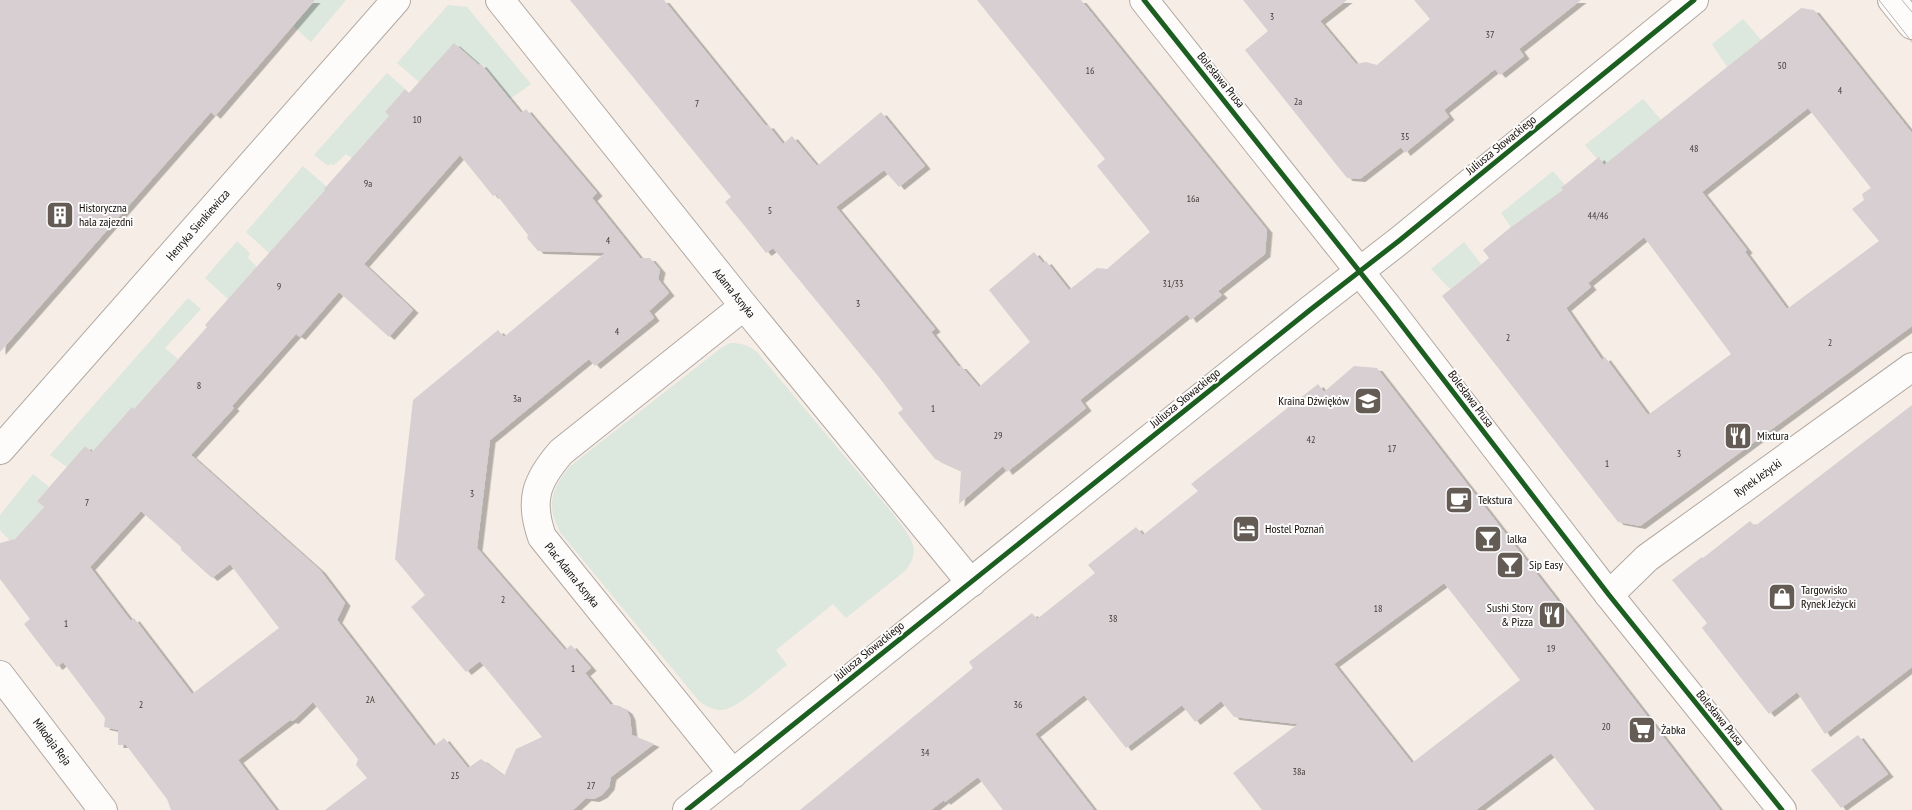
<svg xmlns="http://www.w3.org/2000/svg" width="1912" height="810" viewBox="0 0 1912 810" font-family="'PT Sans Narrow',sans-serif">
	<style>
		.green { fill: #dce7dd }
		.building { fill: #d7cfd2; fill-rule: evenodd; filter: url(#shadow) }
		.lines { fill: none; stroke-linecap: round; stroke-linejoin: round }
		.minor-casing { stroke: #b1a9a2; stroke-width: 30 }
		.tertiary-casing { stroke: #b1a9a2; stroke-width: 30 }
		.minor { stroke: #fefcfb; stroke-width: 28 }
		.tertiary { stroke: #fefcfb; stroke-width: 28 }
		.tram { stroke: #b8b6b4; stroke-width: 1 }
		.cycleway-casing { stroke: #fcfcfc; stroke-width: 8 }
		.cycleway { stroke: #1b5e20; stroke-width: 5 }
		.labels { text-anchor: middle; stroke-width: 4; stroke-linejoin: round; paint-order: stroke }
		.number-label { font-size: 10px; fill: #453d39 }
		.street-label { font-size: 12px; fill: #140c06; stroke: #fcfcfc }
		.poi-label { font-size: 12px; fill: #140c06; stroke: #fcfcfc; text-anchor: start }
	</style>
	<defs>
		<filter id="shadow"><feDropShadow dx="5.5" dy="3" stdDeviation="0" flood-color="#0004"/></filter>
	</defs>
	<rect width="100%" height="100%" fill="#f6ede6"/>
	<g class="green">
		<path d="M315,0h31l-35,42 -18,-16z"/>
		<path d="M448,5l19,2 64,77 -21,15 -28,-35 -63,18 -22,-19z"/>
		<path d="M1743,19l18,21 -34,27 -15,-23z"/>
		<path d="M387,73l18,16 -20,23 4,4 -37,42 -6,-4 -12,11 -4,-1 -2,2 -14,-11z"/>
		<path d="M1643,99l18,21 -57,45 -5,-7 -2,1 -12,-14z"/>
		<path d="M303,166l24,21 -2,3 -56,63 -23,-21z"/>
		<path d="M1553,171l12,14 -4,3 6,8 -41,32 -6,-8 -9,7 -10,-14z"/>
		<path d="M237,241l13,12 -2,5 9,9 -29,32 -23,-21z"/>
		<path d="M1464,242l17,22 -31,25 -19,-20z"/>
		<path d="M188,298l13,11 -36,39 13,11 -44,50 -2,-2 -40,45 -7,-6 -18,21 -17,-12z"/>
		<path d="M730,343c11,0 18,2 27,9l137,163c14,20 30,33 11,56l-59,47 -13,-14 -57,46 11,15c-15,11 -43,38 -60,44 -10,3 -20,-2 -28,-8l-139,-169c-14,-27 -9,-41 9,-65l152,-119z"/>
		<path d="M33,474l16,13 -12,13 7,7 -29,32 -5,2 -10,-11v-15z"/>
	</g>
	<g class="building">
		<path d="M0,0h315l-100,116 -4,-4 -211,240z"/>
		<path d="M570,0h94l102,126 2,-1 15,19 9,-8 25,30 64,-54 44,54 -26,21 -15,-17 -48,37 99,122 -4,3 27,34h3l18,21 51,-45 -41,-52 45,-38 9,11 3,-2 23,29 28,-22 10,1 43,-37 -53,-66 8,-7 -128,-159h104l186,230 -2,24 -47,37 4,4 -31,25 -4,-6 -107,86 6,8 -79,64 -4,-6 -44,38 2,-33 -26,-12 -37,-46 5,-4 -25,-33 -105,-128 -7,5 -14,-18 -27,-33 6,-5z"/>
		<path d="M1243,0h104l-27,21 36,43 10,-2 11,3 53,-46 -16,-19h167l-62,49 5,7 -24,19 -5,-6 -51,41 5,7 -44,36 -4,-6 -41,32 -13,-1 -102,-128 23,-19z"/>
		<path d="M1801,8l13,2 98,123v193l-272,200 -22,-4 -176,-226 47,-38 -6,-8 28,-23 52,-37 -2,-2 38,-31 5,8zM1808,108l63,80 -9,6 2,6 -12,9 27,32 -92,68 -42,-57 2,-2 -45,-58zM1644,237l87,117 -83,61 -43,-58 -3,3 -36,-52 25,-21 -3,-4z"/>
		<path d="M454,43l25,22 2,-1 40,49 5,-4 71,84 -5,5 48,60h10l10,12 -2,9 11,14 -20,18 5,7 -59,48 -6,-7 -99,81 -13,108 88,102 6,-5 20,23 -6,5 25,31 10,2 7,5 3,6 2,18 22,9 -43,33 -2,10 -7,8 -8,4 -8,-1 -13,12h-248l42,-32 -11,-13 2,-6 -45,-57 -20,19 -3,-1 -52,40 38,50h-105l-4,-11 -41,-54h-8v-15l-14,-3 1,-9 -42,-56 -6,5 -33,-43 6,-5 -30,-40v-36l15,-4 29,-32 -7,-6 48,-55 7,6 40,-45 2,2 73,-82 -2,-2 120,-135 -1,-1 65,-73 -4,-4 20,-23 4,4zM460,155l33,41 3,-2 32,41 -1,3 11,13 67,2 -101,84 -6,-7 -85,70 -18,159 30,36 -14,12 55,65 14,-11 62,76 -26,12 -12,27 -23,-17 -13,9 -24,-30 -10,8 -97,-126 8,-17 -25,-33 -129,-115 43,-47 -2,-2 64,-72 4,3 39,-45 50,45 24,-27 -49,-46zM141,511l40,36v3l31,28 18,-14 49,64 -87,66 -58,-76 -3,3 -7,-9 -34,-45z"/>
		<path d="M1354,366l23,2 343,442h-125l-44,-57 -75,57h-214l-29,-37 65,-49 -64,-7 -13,-16 -26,21 -13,-17 -56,43 -42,-53 -49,39 59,76h-91l-25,-33 -33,25 -1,-2 -13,10h-131l173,-142 -4,-6 63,-49 5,6 58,-46 -7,-8 48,-38 7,8 55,-44 -7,-7 127,-100 6,8zM1444,583l76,97 -108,83 -78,-99z"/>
		<path d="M1912,405v262l-87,67 -28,-42 -28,22 -67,-86 5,-5 -35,-43 30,-23 1,1 47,-37 5,5z"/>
		<path d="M1858,735l30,39 -47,34 -30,-38z"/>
	</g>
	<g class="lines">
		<g class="minor-casing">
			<g id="minor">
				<path d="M500,0l244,306 227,277"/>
				<path d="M1144,0l243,306 222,289 173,215"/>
				<path d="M0,450l396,-450"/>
				<path d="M1609,595l38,-37 265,-191"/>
				<path d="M0,675l103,135"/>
				<path d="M733,774l-191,-237c-13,-37 -6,-56 19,-85l183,-146"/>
				<path d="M687,810l623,-500 90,-70 294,-240"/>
			</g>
		</g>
		<g class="tertiary-casing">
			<path id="tertiary" d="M1892,0l20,25"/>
		</g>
		<use href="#minor" class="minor"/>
		<use href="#tertiary" class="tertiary"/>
		<g class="tram">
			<path d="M1879,0l33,42"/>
			<path d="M1902,0l10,12"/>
		</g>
		<g class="cycleway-casing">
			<g id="cycleway">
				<path d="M1144,0l243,306 222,289 173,215"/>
				<path d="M687,810l623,-500 90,-70 294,-240"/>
			</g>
		</g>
		<use href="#cycleway" class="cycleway"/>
	</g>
	<defs>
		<g id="building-square" transform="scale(1.4375)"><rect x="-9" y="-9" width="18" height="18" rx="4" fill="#635b54" stroke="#fcfcfc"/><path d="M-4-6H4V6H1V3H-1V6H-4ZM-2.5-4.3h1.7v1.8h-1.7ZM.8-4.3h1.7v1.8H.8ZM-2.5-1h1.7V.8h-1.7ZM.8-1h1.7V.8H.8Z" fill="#fff"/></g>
		<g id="school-square" transform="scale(1.4375)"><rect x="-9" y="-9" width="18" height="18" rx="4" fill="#635b54" stroke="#fcfcfc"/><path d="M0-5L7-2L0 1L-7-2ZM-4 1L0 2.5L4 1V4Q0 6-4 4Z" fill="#fff"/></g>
		<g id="restaurant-square" transform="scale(1.4375)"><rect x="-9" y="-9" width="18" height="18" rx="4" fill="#635b54" stroke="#fcfcfc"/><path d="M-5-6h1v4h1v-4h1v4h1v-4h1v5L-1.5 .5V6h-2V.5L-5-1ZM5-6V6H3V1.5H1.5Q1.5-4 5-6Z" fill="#fff"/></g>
		<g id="cafe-square" transform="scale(1.4375)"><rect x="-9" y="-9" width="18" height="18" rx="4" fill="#635b54" stroke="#fcfcfc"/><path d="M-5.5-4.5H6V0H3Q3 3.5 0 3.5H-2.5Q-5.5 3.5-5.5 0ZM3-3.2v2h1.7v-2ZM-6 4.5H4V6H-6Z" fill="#fff"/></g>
		<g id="hotel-square" transform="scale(1.4375)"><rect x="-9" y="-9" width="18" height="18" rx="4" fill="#635b54" stroke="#fcfcfc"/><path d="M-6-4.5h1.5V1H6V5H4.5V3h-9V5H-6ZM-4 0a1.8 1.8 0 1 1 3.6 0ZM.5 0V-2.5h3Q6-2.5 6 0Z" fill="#fff"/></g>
		<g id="bar-square" transform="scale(1.4375)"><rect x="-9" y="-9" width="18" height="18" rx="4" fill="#635b54" stroke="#fcfcfc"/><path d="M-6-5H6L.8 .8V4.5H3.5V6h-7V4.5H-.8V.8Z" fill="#fff"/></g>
		<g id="shop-square" transform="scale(1.4375)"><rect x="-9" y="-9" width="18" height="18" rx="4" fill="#635b54" stroke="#fcfcfc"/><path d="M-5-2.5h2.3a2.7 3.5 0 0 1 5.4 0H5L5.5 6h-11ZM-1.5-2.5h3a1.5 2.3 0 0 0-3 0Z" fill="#fff"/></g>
		<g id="supermarket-square" transform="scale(1.4375)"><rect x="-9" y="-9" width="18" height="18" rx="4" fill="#635b54" stroke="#fcfcfc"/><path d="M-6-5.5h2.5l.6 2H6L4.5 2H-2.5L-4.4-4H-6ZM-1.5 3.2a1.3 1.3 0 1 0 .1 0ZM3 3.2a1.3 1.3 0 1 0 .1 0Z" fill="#fff"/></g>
	</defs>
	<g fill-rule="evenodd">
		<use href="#building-square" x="60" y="215"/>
		<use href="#school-square" x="1368" y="401"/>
		<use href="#restaurant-square" x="1738" y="436"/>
		<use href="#cafe-square" x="1459" y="500"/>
		<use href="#hotel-square" x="1246" y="529"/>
		<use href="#bar-square" x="1488" y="539"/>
		<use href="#bar-square" x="1510" y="565"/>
		<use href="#shop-square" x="1782" y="597"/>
		<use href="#restaurant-square" x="1552" y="615"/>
		<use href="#supermarket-square" x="1642" y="730"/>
	</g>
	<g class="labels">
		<g class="number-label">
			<text x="1272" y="20">3</text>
			<text x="1490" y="38">37</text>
			<text x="1782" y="69">50</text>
			<text x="1090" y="74">16</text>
			<text x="1840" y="94">4</text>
			<text x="1298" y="105">2a</text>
			<text x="697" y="107">7</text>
			<text x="417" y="123">10</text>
			<text x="1405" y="140">35</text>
			<text x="1694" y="152">48</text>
			<text x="368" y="187">9a</text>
			<text x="1193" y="202">16a</text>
			<text x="770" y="214">5</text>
			<text x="1598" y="219">44/46</text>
			<text x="608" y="244">4</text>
			<text x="1173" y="287">31/33</text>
			<text x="279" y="290">9</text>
			<text x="858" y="307">3</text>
			<text x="617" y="335">4</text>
			<text x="1508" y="341">2</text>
			<text x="1830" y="346">2</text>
			<text x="199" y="389">8</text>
			<text x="517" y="402">3a</text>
			<text x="933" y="412">1</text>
			<text x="998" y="439">29</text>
			<text x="1311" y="443">42</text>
			<text x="1392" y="452">17</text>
			<text x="1679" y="457">3</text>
			<text x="1607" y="467">1</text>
			<text x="472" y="497">3</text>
			<text x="87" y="506">7</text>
			<text x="503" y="603">2</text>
			<text x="1378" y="612">18</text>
			<text x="1113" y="622">38</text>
			<text x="66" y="627">1</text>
			<text x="1551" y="652">19</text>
			<text x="573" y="672">1</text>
			<text x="370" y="703">2A</text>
			<text x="141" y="708">2</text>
			<text x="1018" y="708">36</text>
			<text x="1606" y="730">20</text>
			<text x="925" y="756">34</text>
			<text x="1299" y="775">38a</text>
			<text x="455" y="779">25</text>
			<text x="591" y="789">27</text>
		</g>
		<g class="street-label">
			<text transform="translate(1221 80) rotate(51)" y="4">Bolesława Prusa</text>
			<text transform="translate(1501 145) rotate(-39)" y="4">Juliusza Słowackiego</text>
			<text transform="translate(198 225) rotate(-49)" y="4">Henryka Sienkiewicza</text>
			<text transform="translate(734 293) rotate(51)" y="4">Adama Asnyka</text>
			<text transform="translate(1185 398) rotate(-39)" y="4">Juliusza Słowackiego</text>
			<text transform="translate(1471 399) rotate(53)" y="4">Bolesława Prusa</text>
			<text transform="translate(1758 478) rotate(-36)" y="4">Rynek Jeżycki</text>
			<text transform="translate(572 575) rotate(51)" y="4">Plac Adama Asnyka</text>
			<text transform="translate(869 651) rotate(-39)" y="4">Juliusza Słowackiego</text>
			<text transform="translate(1720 718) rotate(51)" y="4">Bolesława Prusa</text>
			<text transform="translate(52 742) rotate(53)" y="4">Mikołaja Reja</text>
		</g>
		<g class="poi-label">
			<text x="79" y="212">Historyczna<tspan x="79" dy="14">hala zajezdni</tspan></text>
			<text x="1349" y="405" text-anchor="end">Kraina Dźwięków</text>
			<text x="1757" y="440">Mixtura</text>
			<text x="1478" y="504">Tekstura</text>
			<text x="1265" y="533">Hostel Poznań</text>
			<text x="1507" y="543">lalka</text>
			<text x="1529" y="569">Sip Easy</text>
			<text x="1801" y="594">Targowisko<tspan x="1801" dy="14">Rynek Jeżycki</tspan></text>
			<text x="1533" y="612" text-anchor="end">Sushi Story<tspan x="1533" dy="14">&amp; Pizza</tspan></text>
			<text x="1661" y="734">Żabka</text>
		</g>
	</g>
</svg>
